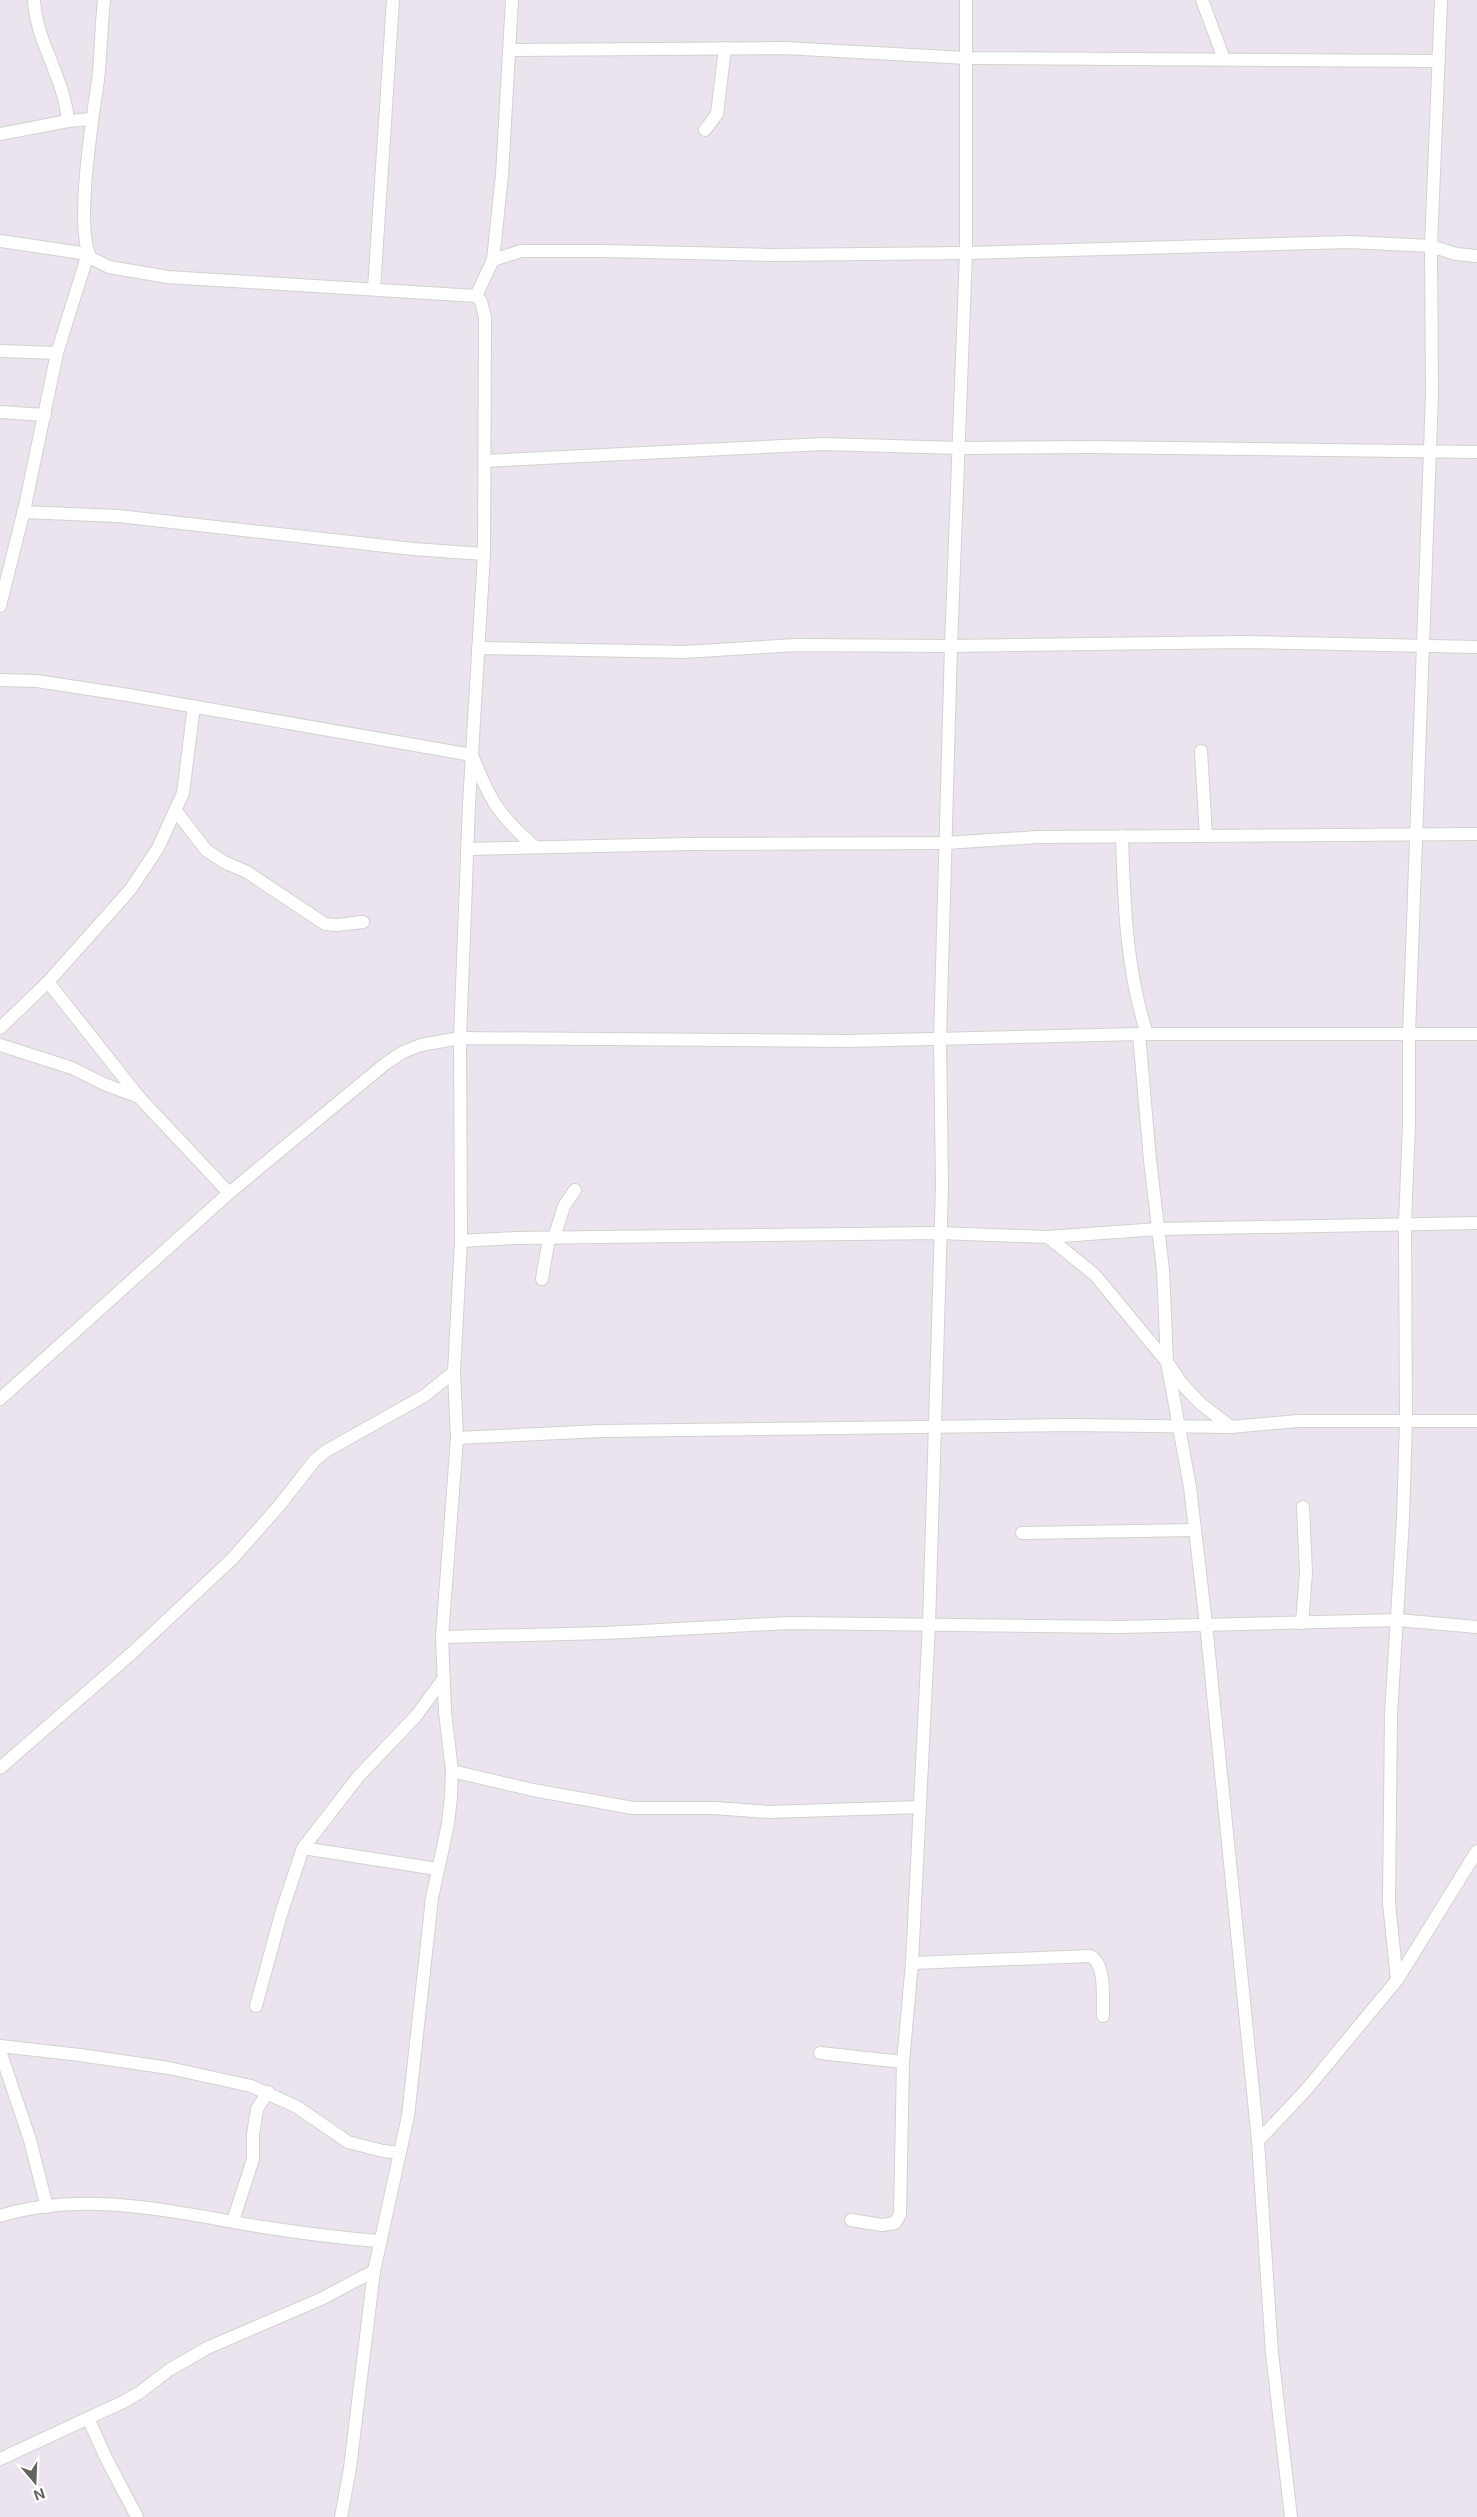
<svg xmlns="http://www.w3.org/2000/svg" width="1477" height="2517" viewBox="0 0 1477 2517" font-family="Inter,sans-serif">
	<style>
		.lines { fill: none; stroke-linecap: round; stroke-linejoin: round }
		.minor-casing { stroke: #d0d4cd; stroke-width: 14 }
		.minor { stroke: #fff; stroke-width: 12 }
	</style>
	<rect width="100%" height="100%" fill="#ebe4ef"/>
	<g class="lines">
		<g class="minor-casing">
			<g id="minor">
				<path d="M34,0c2,42 30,76 34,121"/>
				<path d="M104,0c-3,27 -3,54 -6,80 -5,36 -24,150 -7,178l18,9 59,10 308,19 5,5 4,16 -1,237 -15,250 -9,234 1,203 -7,131 3,66 -15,199 3,75 7,59 -1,25 -3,28 -16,74 -24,218 -34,155 -24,197 -9,49"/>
				<path d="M1202,0l22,59"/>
				<path d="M510,50l274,-2 182,10 473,3"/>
				<path d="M705,130l12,-16 8,-66"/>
				<path d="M0,134l68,-13 23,-2"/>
				<path d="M0,241l88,13 -31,99 -32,153 -25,100"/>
				<path d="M493,260l28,-9h83l166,4 196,-2 383,-11 82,4 25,8 21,2"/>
				<path d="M374,289l19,-289"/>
				<path d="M476,296l17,-36 9,-85 10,-175"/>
				<path d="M0,351l57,2"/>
				<path d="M0,412l45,3"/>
				<path d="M485,461l338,-17 137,4 130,-1 387,5"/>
				<path d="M23,512l95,4 295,33 71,5"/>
				<path d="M478,648l206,4 112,-7 155,1 293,-4 233,5"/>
				<path d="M0,680l37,1 91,14 344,60c17,44 27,61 63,92"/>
				<path d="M1201,751l5,85"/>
				<path d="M176,811l30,39 18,12 23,10 78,52 12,1 26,-3"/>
				<path d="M1122,836c2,68 4,133 25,198"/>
				<path d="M467,849l222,-5 257,-1 92,-6 439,-3"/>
				<path d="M48,982l91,115 90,96"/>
				<path d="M0,1028l48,-46 82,-92 28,-42 25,-55 11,-87"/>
				<path d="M1139,1034l11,126 13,110 4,92 23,125 16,137 52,517 14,212 19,164"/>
				<path d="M0,1045l72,23 32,16 35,13"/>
				<path d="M1048,1237l47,38 72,87 15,22 19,20 30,23"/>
				<path d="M554,1238l10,-32 11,-16"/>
				<path d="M461,1241l54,-3 425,-5 108,4 110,-8 319,-6"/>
				<path d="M542,1279l7,-41"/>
				<path d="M0,1399l229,-206 156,-129 18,-12 18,-7 39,-7 386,3 293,-7h338"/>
				<path d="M457,1438l144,-7 469,-6 161,2 67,-6h179"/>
				<path d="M1022,1533l173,-3"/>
				<path d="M1302,1623l4,-50 -3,-66"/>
				<path d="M442,1637l164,-4 182,-10 332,4 278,-7 79,7"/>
				<path d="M0,1768l132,-115 100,-94 47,-53 36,-46 11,-9 98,-55 30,-24"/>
				<path d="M452,1771l81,19 100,18h81l55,4 151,-5"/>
				<path d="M303,1848l134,21"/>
				<path d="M912,1963l178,-7c17,8 12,44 13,60"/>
				<path d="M1397,1980l-8,-77 2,-189 12,-195 3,-98 -1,-198 4,-98v-91l23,-640 -1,-148 10,-246"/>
				<path d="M256,2006l25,-92 22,-66 55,-71 58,-61 28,-38"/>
				<path d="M0,2046l80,9 89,13 82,18 46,21 51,35 35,9 17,2"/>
				<path d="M0,2051l30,89 17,67"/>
				<path d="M820,2053l83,9"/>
				<path d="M1258,2141l48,-51 91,-110 80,-129"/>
				<path d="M0,2216c86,-27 177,-3 263,11 38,6 77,11 116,14"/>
				<path d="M851,2220l31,5 13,-2 5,-9 3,-152 9,-99 17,-339 10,-333 3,-106 -2,-146 11,-393 15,-393v-253"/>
				<path d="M233,2221l20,-62v-24l4,-26 11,-17"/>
				<path d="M88,2418l18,40 31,59"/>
				<path d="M0,2459l123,-57 16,-9 30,-23 38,-22 114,-49 53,-28"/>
			</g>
		</g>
		<use href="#minor" class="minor"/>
	</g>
	<g transform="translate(35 2482) rotate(161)" stroke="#ffffff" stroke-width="4" paint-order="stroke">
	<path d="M0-4L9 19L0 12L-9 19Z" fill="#61655c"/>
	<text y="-8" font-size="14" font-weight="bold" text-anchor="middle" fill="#61655c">N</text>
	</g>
</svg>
